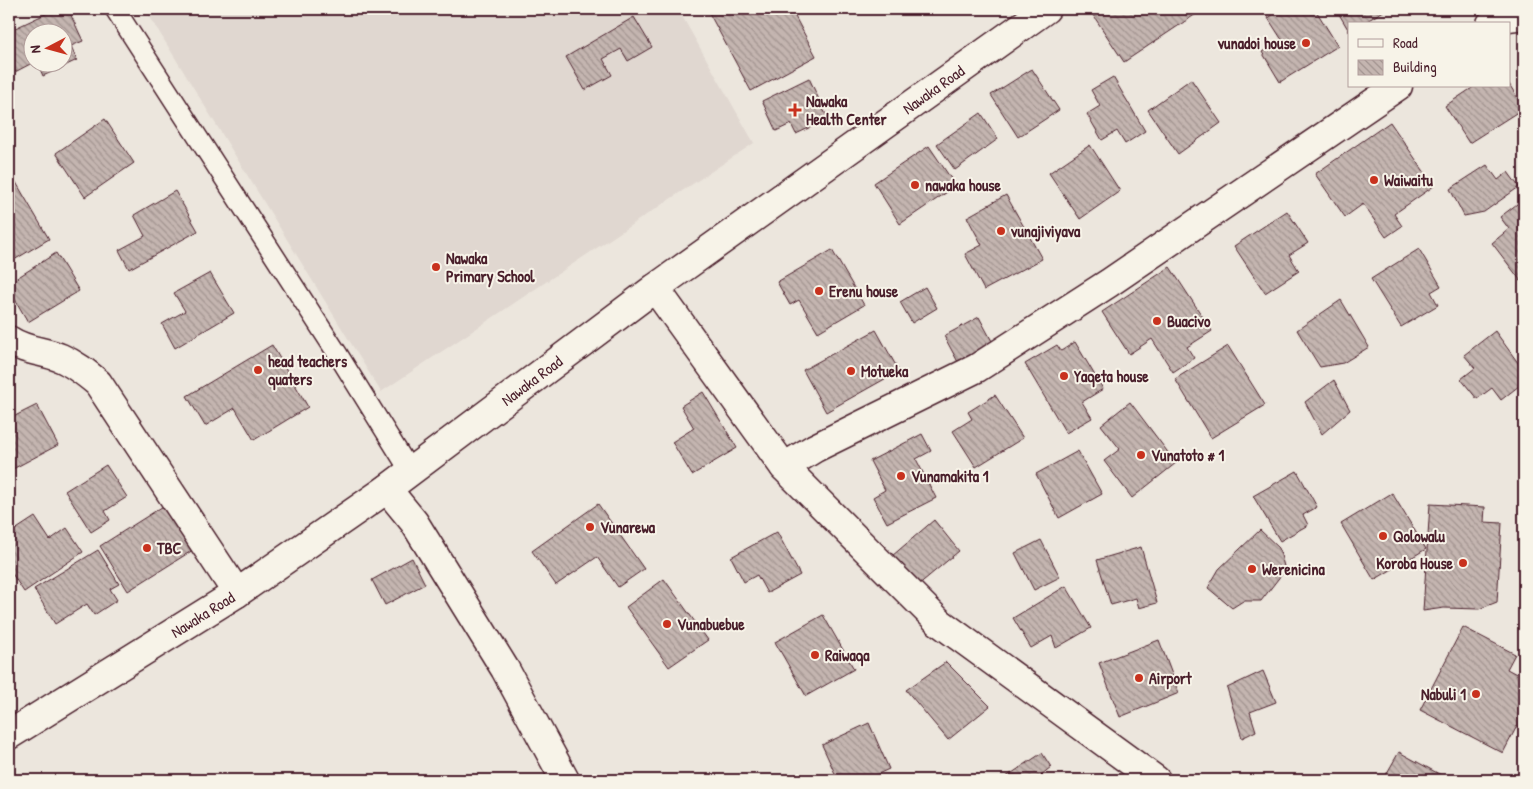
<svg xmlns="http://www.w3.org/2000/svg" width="1533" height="789" viewBox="0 0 1533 789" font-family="'Patrick Hand',sans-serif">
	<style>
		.built { fill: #e0d7d0 }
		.building { fill: url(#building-back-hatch); stroke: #4a1f2b }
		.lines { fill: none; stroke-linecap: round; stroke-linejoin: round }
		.lane-casing { stroke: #4a1f2b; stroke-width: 22 }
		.street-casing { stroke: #4a1f2b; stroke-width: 31 }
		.secondary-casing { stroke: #4a1f2b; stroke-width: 31 }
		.lane { stroke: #f7f3e8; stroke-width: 19 }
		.street { stroke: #f7f3e8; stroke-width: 28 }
		.secondary { stroke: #f7f3e8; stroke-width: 28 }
		.poi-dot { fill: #c8321e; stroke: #f7f3e8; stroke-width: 2 }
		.labels { text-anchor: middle; stroke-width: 4; stroke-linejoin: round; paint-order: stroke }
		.poi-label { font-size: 16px; font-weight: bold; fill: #4a1f2b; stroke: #f7f3e8; text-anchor: start }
		.street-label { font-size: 16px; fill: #4a1f2b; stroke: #f7f3e8 }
	</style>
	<defs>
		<pattern id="building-back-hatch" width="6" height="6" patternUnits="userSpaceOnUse" patternTransform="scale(1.25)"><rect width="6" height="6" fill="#c4b5b0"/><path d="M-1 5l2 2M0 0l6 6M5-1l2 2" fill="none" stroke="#a1938f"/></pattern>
	</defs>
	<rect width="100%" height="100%" fill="#ece6dd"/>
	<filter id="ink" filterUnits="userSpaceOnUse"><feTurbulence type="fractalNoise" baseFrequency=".02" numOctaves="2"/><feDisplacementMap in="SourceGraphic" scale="10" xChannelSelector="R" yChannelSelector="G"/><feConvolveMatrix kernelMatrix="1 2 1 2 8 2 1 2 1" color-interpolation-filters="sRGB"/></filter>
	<g filter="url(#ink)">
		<path class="built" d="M145,9h533l76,134 -373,249z"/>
		<g class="building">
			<path d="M56,9h12l15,32 -12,5 6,14 -34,16 -6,-14h25v-30h-30v30h2l-19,10 -6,-13v-28z"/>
			<path d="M707,9h84l25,47 -65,35z"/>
			<path d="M1095,9h106l1,1 -78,52 -33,-50z"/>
			<path d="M1283,9h32l23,37 -58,36 -18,-30 20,-12 -14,-22z"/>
			<path d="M1336,9h51l-25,15h-13v7z"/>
			<path d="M634,17l18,30 -24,14 -7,-12 -18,10 9,16 -27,15 -19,-33z"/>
			<path d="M1032,69l27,41 -41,27 -27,-42z"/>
			<path d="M1113,77l32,54 -20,13 -8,-13 -15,9 -15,-26 13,-8 -9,-16z"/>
			<path d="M809,78l19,41 -32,15 -5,-10 -15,7 -14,-30z"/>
			<path d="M1191,79l30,44 -43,31 -30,-44z"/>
			<path d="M1509,84l15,24 -55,35 -24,-37 30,-20h34z"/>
			<path d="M981,113l17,26 -43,31 -18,-26z"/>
			<path d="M105,119l29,44 -49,34 -29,-44z"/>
			<path d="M1390,122l44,64 -40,28 8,12 -16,11 -23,-33 -18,13 -30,-43z"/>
			<path d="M1090,145l30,46 -40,28 -31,-46z"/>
			<path d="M929,146l27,40 -56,38 -26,-41z"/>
			<path d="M1487,165l11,15 10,-8 11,15 -35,25 -20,4 -14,-27z"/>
			<path d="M10,172l39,67 -40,24v-90z"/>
			<path d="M175,191l23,40 -69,38 -10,-19 26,-14 -11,-21z"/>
			<path d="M1006,195l36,64 -58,31 -19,-36 17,-9 -15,-28z"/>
			<path d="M1521,201l3,4v80l-32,-42 17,-14 -9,-12z"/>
			<path d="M1287,211l21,32 -19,12 10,16 -34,22 -31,-47z"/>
			<path d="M1419,249l22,37 -10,6 7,13 -37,22 -30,-48z"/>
			<path d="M832,250l32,55 -46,27 -19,-32 -9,5 -13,-23z"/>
			<path d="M56,253l23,38 -51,31 -19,-33v-6z"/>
			<path d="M1170,267l42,64 -25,16 7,11 -21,14 -21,-33 -23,15 -27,-42z"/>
			<path d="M210,273l24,40 -59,35 -13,-24 23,-13 -11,-18z"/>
			<path d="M925,287l12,21 -25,15 -12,-21z"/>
			<path d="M1341,300l28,47 -26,16 -23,4 -23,-37z"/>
			<path d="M979,317l14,26 -35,19 -14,-26z"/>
			<path d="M876,330l23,41 -73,41 -23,-42z"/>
			<path d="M1495,331l29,40v11l-23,18 -9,-12 -15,11 -16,-20 14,-11 -11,-13z"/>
			<path d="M1075,342l28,47 -21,13 10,16 -26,15 -41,-69 32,-19 4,6z"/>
			<path d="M272,345l36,62 -54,33 -19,-32 -30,18 -18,-30z"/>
			<path d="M1228,346l37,59 -54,33 -36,-59z"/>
			<path d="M1334,380l16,30 -28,24 -17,-32z"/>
			<path d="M703,392l34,56 -45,27 -20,-33 22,-14 -13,-22z"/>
			<path d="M995,395l28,43 -47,29 -23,-36 19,-12 -4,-7z"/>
			<path d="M1130,402l46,61 -44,35 -28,-37 16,-12 -19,-24z"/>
			<path d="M37,405l21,40 -49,26v-52z"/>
			<path d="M922,434l9,17 -15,8 20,39 -49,25 -14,-26 12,-7 -15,-29z"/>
			<path d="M1078,451l24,43 -43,24 -23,-44z"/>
			<path d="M106,465l21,32 -22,14 5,9 -19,12 -26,-41z"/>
			<path d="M1297,471l20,36 -14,8 5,10 -28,16 -27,-45z"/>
			<path d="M1392,493l34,56 -52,31 -33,-56z"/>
			<path d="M598,504l46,65 -26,18 -21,-30 -41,28 -24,-34z"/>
			<path d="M1430,504l55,3 -1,15 18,1 -5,79 -18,7 -35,-1 -21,3z"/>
			<path d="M165,505l28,45 -65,41 -28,-45z"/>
			<path d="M35,517l15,23 17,-12 16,24 -59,40 -15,-23v-35z"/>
			<path d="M934,520l25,31 -42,35 -25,-30z"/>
			<path d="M1260,530l19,18 6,22 -24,31h-18l-11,7 -24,-20 11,-19z"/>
			<path d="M777,532l23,43 -33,18 -10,-18 -13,7 -13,-25z"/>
			<path d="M1041,540l19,37 -26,13 -19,-37z"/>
			<path d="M1141,547l16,56 -18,5 -3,-10 -25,7 -14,-45z"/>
			<path d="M98,550l21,34 -9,5 7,11 -23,15 -7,-11 -32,20 -21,-35z"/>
			<path d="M412,558l13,26 -40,21 -13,-25z"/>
			<path d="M664,579l44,61 -39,27 -43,-60z"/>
			<path d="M1066,586l25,42 -35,20 -4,-12 -21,12 -18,-30z"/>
			<path d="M823,615l31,54 -48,27 -31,-54z"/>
			<path d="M1463,627l52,27 -8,15 17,9v52l-7,-4 -14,27 -83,-43z"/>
			<path d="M1159,640l20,53 -59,24 -21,-54z"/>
			<path d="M946,662l44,44 -42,34 -42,-50z"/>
			<path d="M1263,671l13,31 -26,10 6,19 -14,7 -15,-50z"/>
			<path d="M869,723l20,46 -24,11h-27l-16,-35z"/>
			<path d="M1399,752l51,28h-67z"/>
			<path d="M1042,753l9,14 -10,8 3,5h-40l-1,-1z"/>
			<path d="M1128,774l3,6h-14z"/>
		</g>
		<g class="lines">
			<g class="lane-casing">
				<path id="lane" d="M115,9l222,344 73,118"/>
			</g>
			<g class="street-casing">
				<g id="street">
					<path d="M1491,24l9,-6 24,-3"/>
					<path d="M655,288l129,179 155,155 217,158"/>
					<path d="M9,340c16,11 35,11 52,18 14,6 25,15 37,25l139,210"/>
					<path d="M784,467l31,-19 162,-80 132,-85 289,-197"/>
					<path d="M387,489l27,33 91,147 60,111"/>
				</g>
			</g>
			<g class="secondary-casing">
				<g id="secondary">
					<path id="s1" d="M9,735l228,-142 150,-104 268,-201 391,-279"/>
				</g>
			</g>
			<use href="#lane" class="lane"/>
			<use href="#street" class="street"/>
			<use href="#secondary" class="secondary"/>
		</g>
	</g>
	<g class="poi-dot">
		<circle cx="1306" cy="43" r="5"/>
		<path d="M792.5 102.5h5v5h5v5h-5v5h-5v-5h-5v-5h5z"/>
		<circle cx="1374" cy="180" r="5"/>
		<circle cx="915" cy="185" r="5"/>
		<circle cx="1001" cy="231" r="5"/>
		<circle cx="436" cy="267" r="5"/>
		<circle cx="819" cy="291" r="5"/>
		<circle cx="1157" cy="321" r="5"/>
		<circle cx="258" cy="370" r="5"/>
		<circle cx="851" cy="371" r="5"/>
		<circle cx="1064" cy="376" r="5"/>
		<circle cx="1141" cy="455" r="5"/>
		<circle cx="901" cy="476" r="5"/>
		<circle cx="590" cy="527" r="5"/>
		<circle cx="1383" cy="536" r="5"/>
		<circle cx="147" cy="548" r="5"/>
		<circle cx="1463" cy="563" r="5"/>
		<circle cx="1252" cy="569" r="5"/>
		<circle cx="667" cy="624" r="5"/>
		<circle cx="815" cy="655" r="5"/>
		<circle cx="1139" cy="678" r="5"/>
		<circle cx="1476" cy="694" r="5"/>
	</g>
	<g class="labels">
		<g class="poi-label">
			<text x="1296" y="49" text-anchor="end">vunadoi house</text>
			<text x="806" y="107">Nawaka<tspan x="806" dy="18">Health Center</tspan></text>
			<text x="1384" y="186">Waiwaitu</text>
			<text x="925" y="191">nawaka house</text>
			<text x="1011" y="237">vunajiviyava</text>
			<text x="446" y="264">Nawaka<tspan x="446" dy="18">Primary School</tspan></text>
			<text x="829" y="297">Erenu house</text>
			<text x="1167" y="327">Buacivo</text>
			<text x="268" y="367">head teachers<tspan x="268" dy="18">quaters</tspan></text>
			<text x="861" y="377">Motueka</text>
			<text x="1074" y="382">Yaqeta house</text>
			<text x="1151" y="461">Vunatoto # 1</text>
			<text x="911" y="482">Vunamakita 1</text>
			<text x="600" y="533">Vunarewa</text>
			<text x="1393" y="542">Qolowalu</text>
			<text x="157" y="554">TBC</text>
			<text x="1453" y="569" text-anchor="end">Koroba House</text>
			<text x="1262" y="575">Werenicina</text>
			<text x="677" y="630">Vunabuebue</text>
			<text x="825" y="661">Raiwaqa</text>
			<text x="1149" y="684">Airport</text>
			<text x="1466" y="700" text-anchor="end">Nabuli 1</text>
		</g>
		<g class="street-label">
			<text dy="6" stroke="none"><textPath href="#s1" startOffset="1128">Nawaka Road</textPath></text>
			<text dy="6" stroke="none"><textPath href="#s1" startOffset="632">Nawaka Road</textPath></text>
			<text dy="6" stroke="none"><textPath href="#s1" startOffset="228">Nawaka Road</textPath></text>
		</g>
	</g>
	<rect width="1533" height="789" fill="none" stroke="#f7f3e8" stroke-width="30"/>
	<rect x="15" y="15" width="1503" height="759" fill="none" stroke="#4a1f2b" stroke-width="2" filter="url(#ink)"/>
	<rect x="1348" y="22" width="162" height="65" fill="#f7f3e8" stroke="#b29e9c"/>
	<rect x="1358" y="39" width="25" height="8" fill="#f7f3e8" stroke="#b29e9c"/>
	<text x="1393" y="48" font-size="15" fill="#4a1f2b">Road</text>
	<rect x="1358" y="60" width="25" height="15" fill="url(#building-back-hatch)" stroke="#b29e9c"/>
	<text x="1393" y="72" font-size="15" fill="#4a1f2b">Building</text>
	<g transform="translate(48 48) rotate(264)"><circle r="24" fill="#f7f3e8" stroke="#b29e9c"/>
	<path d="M0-4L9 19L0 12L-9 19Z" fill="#c8321e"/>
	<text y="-8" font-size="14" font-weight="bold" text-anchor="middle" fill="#4a1f2b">N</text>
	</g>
</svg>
